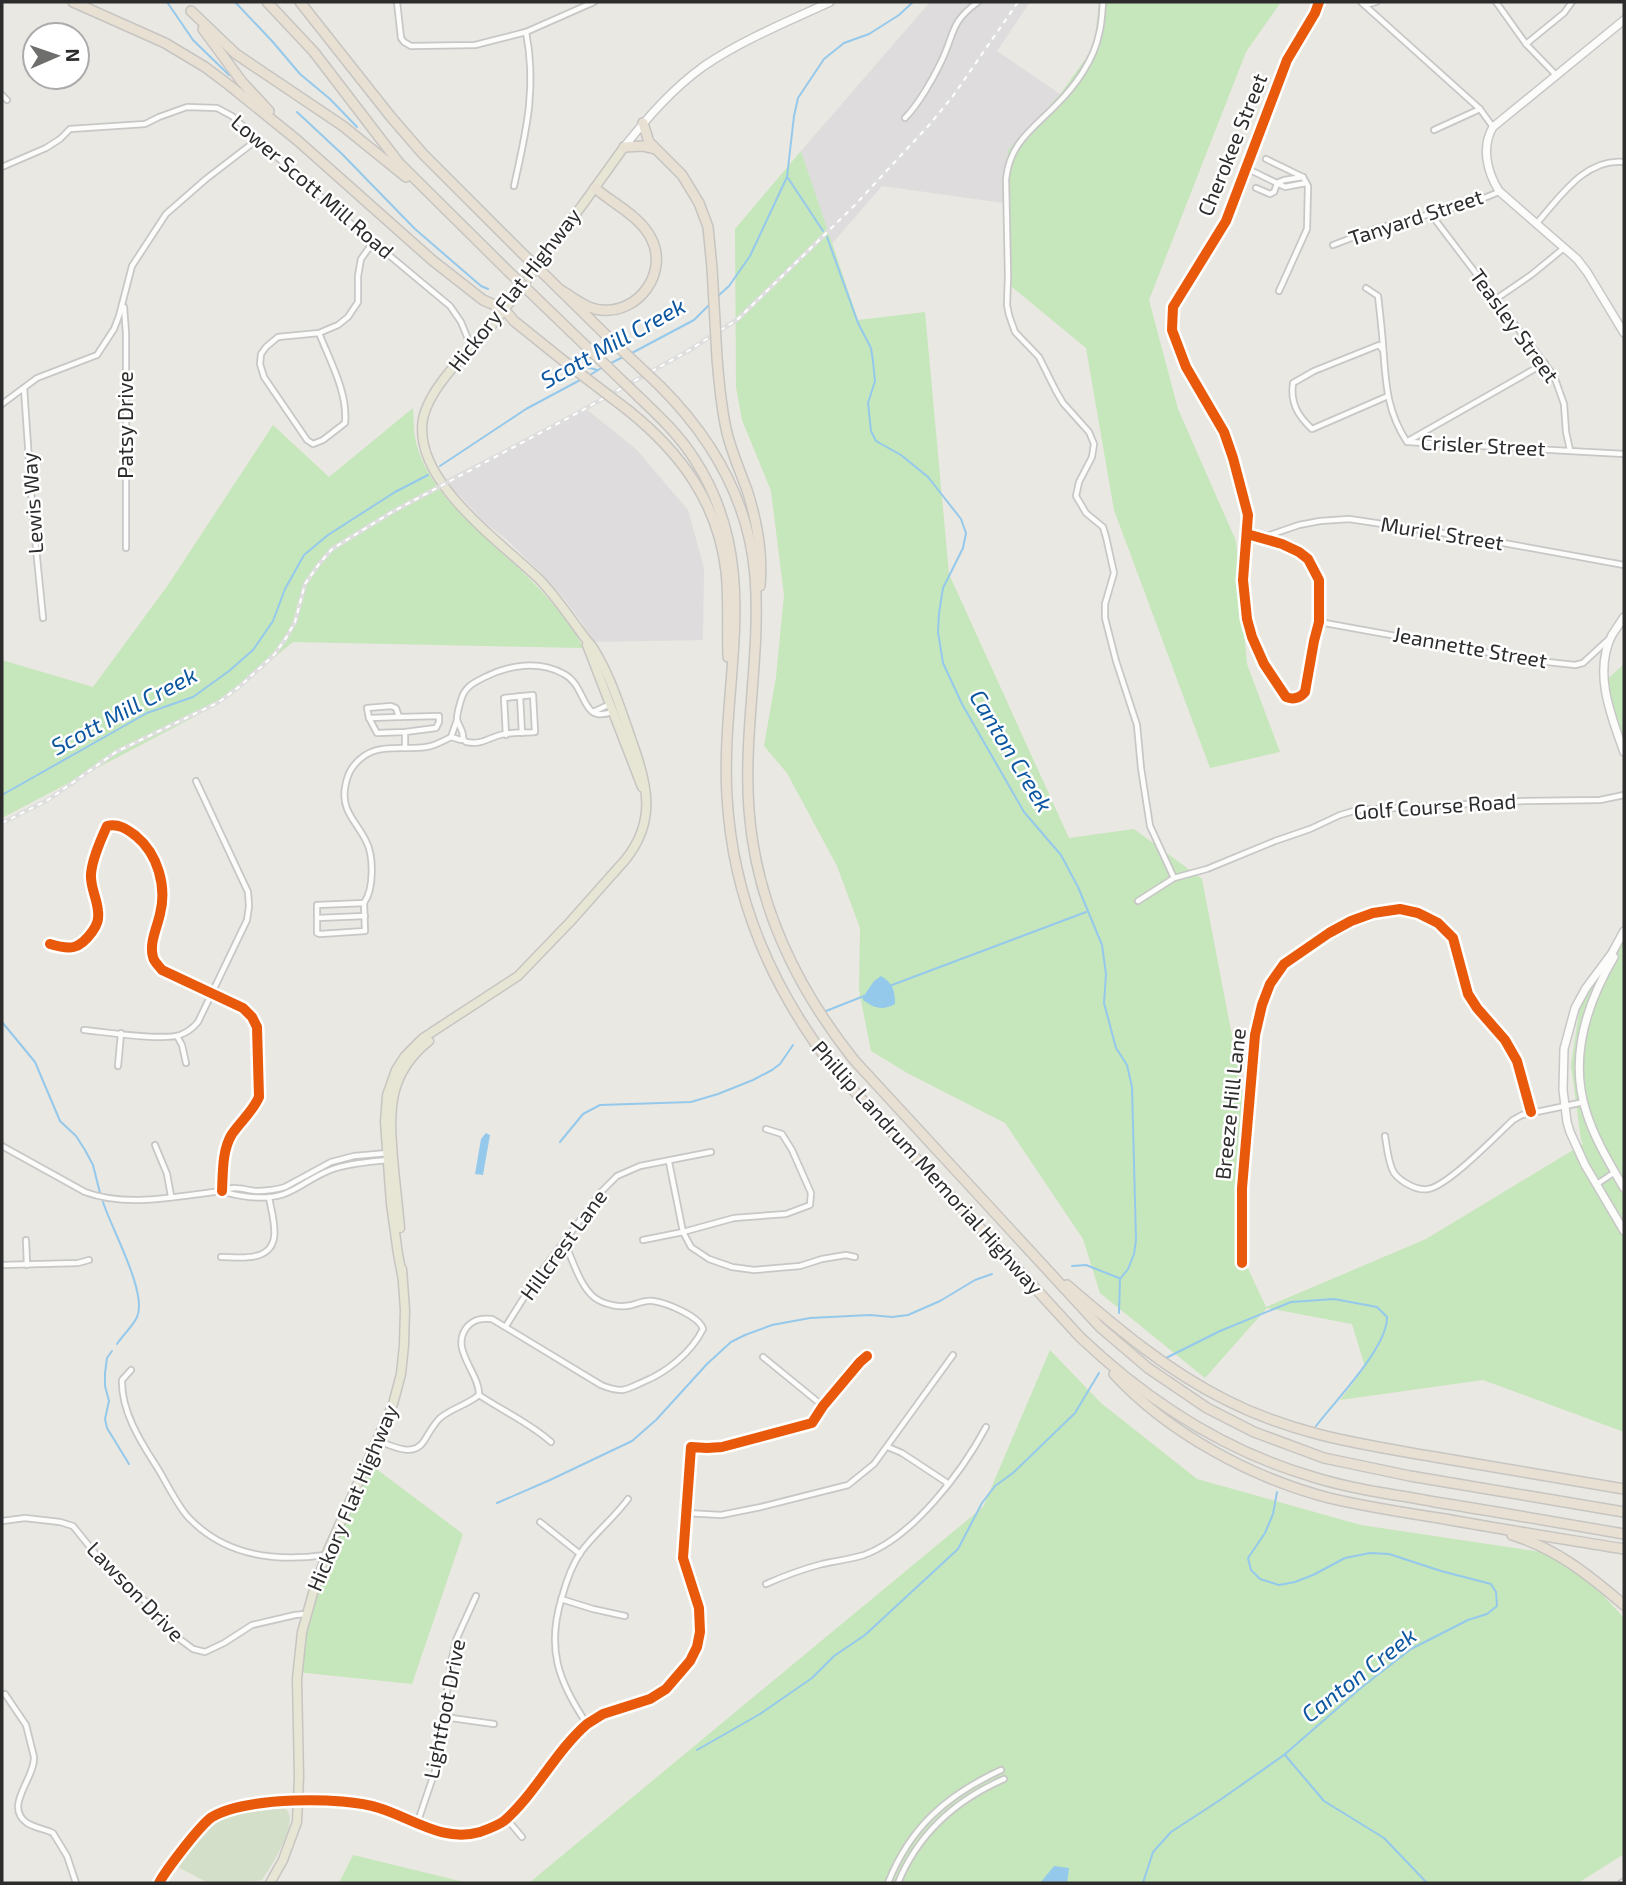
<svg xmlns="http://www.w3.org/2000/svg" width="1626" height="1885" viewBox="0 0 1626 1885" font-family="'Exo 2',sans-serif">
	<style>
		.industrial { fill: #dfdcdd }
		.green { fill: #c6e6bb }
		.cemetery { fill: #d3dfc9 }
		.water { fill: #95c9ec }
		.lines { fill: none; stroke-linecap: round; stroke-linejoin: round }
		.stream { stroke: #95c9ec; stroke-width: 2 }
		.street-casing { stroke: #c8c7c7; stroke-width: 8 }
		.secondary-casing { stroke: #c8c7c7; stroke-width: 10 }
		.primary-casing { stroke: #c6c5c2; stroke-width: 11 }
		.highway-casing { stroke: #c6c5c2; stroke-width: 12 }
		.street { stroke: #fcfcfb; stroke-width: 4.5 }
		.secondary { stroke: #fcfcfb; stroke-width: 7 }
		.primary { stroke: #e7e5d4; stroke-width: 8 }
		.highway { stroke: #e9e0d4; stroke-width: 9 }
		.rail-casing { stroke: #dededf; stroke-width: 4.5 }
		.rail { stroke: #fff; stroke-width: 2; stroke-dasharray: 5; stroke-linecap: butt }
		.highway-bridge-casing { stroke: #c6c5c2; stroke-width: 12; stroke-linecap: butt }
		.highway-bridge { stroke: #e9e0d4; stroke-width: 9 }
		.cycleway-casing { stroke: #fff; stroke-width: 15 }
		.cycleway { stroke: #e8590c; stroke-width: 10 }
		.labels { text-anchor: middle; stroke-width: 5; stroke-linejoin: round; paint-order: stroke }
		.street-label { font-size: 21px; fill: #2c2c2c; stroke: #fff }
		.water-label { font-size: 23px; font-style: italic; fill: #0c57a0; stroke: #fff }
	</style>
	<rect width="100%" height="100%" fill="#eae8e2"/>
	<g class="industrial">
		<path d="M930,2h100l-33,49 63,43 -52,56 -5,53 -121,-17 -50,58 -31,-93z"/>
		<path d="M585,408l52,42 51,60 16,58 -1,72 -110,2 -12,-21 -20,-26 -23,-25 -32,-31 -22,-17 -39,-42z"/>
	</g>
	<g class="green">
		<path d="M1099,2h182l-35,50 -97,248 29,109 58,132 11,123 33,88 -70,16 -96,-258 -28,-162 -80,-66 -3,-80 5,-52 53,-57 33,-46z"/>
		<path d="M801,151l57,169 67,-8 24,262 120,264 65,-9 68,50 47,246 -5,135 22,47 160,-68 157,-95 -2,-4 -10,-75 11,-73 42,-68v508l-141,-52 -143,20 25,-33 -13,-43 -85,-16 -62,70 -105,-85 -17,-54 -78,-116 -96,-49 -38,-23 -12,-61 1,-62 -23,-62 -50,-93 -23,-27 12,-69 8,-82 -13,-104 -29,-71 -6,-33 -1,-158z"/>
		<path d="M413,408c1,12 0,26 4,38 13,44 50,74 82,104 32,29 64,60 85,98l-291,-6 -78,64 -213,112v-158l91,27 75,-102 105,-160 56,52z"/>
		<path d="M1624,664v81l-22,-61z"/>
		<path d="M1050,1350l51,53 96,76 164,46 206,31 57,62v236l-46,29h-1049l454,-376z"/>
		<path d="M371,1465l92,69 -51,150 -115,-12v-36l8,-28 21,-53 10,-12z"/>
		<path d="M353,1855l115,28h-129z"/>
	</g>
	<path class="cemetery" d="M274,1806c38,-1 -3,60 -12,74l-27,3h-27l-30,-16 20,-28 18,-19z"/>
	<g class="water">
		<path d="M881,976c12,7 14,15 14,28 -13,7 -21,4 -32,-4v-3l11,-16z"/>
		<path d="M486,1133l4,2 -7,40 -8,-1 6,-35z"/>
		<path d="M1054,1866l15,2 -2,15h-27z"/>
	</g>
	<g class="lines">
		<g class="stream">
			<path d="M167,2l26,38 36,35"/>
			<path d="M235,2l37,39 28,33 30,25 27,28"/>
			<path d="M297,112l45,42 73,75 66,57 7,3"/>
			<path d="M788,178l35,53"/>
			<path d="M827,237l31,86 13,25 2,13 2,20 -7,22 3,28 5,10 25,14 27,22 33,42 5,14 -3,15 -20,40 -4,25 -1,19 5,31 19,41 62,108 37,43 17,32 24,58 4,29 -2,29 12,45 11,17 5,22 4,153 -2,14 -6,15 -8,10 -1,34"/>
			<path d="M717,297l12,-11 21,-30 37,-79 7,-61 4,-18 26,-39 20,-16 25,-9 30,-19 14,-13"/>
			<path d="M630,354l64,-34 17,-17"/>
			<path d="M611,363l14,-7"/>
			<path d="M580,365l17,5"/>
			<path d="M590,375l13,-8"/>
			<path d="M440,466l86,-57 56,-30"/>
			<path d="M2,795l145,-82 46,-16 36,-26 24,-21 20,-29 12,-32 19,-34 24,-20 67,-43 33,-17"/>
			<path d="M892,985l194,-73"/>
			<path d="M826,1011l38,-15"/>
			<path d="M2,1022l33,40 25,59 16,15 9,14 8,15 7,28"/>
			<path d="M560,1142l23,-28 17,-9 91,-3 27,-8 35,-14 19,-10 8,-6 13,-19"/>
			<path d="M103,1202c8,26 45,91 34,115 -4,9 -14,18 -20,27"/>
			<path d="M1072,1266l14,-1 33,13"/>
			<path d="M112,1351l-5,7 -2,15v13l4,15 -4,18 2,9 22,36"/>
			<path d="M1166,1358l54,-27 71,-29 43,-3 43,8 10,10c1,30 -52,84 -71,109"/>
			<path d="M497,1503l53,-23 82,-39 24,-21 51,-56 24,-22 14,-7 27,-10 38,-7 60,-3 22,2 16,-2 32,-14 35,-21 17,-6"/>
			<path d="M697,1750l63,-36 52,-36 22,-22 31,-21 93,-86 24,-46 13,-17 18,-13 62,-60 24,-40"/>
			<path d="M1285,1755l39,46 60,37 43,45"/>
			<path d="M1143,1883l10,-31 18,-20 49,-32 64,-45 78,-68 49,-38 57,-29 19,-6 10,-8 -1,-14 -5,-8 -50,-13 -52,-17 -19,-1 -25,5 -32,17 -18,7 -16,3 -19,-6 -9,-9 -3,-12 17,-25 8,-19 4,-22"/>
		</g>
		<g class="street-casing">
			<g id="street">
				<path d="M397,2l4,36 3,4 7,4 64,-1 51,-13 68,-30"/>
				<path d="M1103,2c-1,11 -1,22 -4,32 -5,26 -24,52 -42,70 -24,25 -47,38 -51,75l2,97 -1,29 2,10 6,17 24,25 17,34 7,12 26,29 5,12 -2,13 -13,25 -3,14 10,17 17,14 3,10 8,36 -9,31v14l11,43 21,64 4,43 9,58 24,52"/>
				<path d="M1361,2l119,107 13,18"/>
				<path d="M1496,2l30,42 31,32"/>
				<path d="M1365,5l11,-3"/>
				<path d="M1526,44l38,-31 8,-11"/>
				<path d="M2,95l5,5"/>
				<path d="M905,118c13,-13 28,-39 36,-56 14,-28 8,-39 37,-60"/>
				<path d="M1434,130l46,-21"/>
				<path d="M1266,159l37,18"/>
				<path d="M2,167l44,-19 14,-9 10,-10 75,-5 14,-7 28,-10 30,1 15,8 110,100 108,90 11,16 7,17 5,5"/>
				<path d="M1246,168l39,19 21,-4"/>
				<path d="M1277,183l7,-3 19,-3"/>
				<path d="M514,186c12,-54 23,-98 12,-154"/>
				<path d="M1256,188l14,6 4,-2 3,-8"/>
				<path d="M1430,213l124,163 10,28 2,28 4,18"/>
				<path d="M1537,223c23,-26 48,-65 87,-61"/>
				<path d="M1333,245l42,-16 99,-27 25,-10"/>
				<path d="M1366,288l12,8c2,17 4,34 5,50 3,36 3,64 24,96l217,12"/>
				<path d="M1279,291l28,-62 1,-43 -5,-9"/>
				<path d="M1496,299l35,-24 33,-27"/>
				<path d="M124,307l2,26v215"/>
				<path d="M319,333c11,28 29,60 26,90l-22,17 -10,4 -6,-4 -43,-63 -4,-13 1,-10 5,-7 12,-10 41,-4 19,-8 10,-8 10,-15v-26l3,-17 13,-18"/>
				<path d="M1383,350l-4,-5 -65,26 -21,12c-3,20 5,33 19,46l76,-33"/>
				<path d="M24,388l9,130 10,100"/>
				<path d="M2,404l35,-26 60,-23 17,-26 5,-13 13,-50 34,-52 40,-35 52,-40"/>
				<path d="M1408,441l137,-78"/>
				<path d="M1247,534l35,10 17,8 9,7 11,21v42l-5,19 -9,51c-5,6 -12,8 -19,5l-22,-33 -12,-27 -5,-18 -4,-39 5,-65 -15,-57 -9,-26 -38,-65 -14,-37 1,-23 53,-86 61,-161 28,-47 4,-11"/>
				<path d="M1261,538l38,-13 21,-4 29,-2 127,19 148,27"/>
				<path d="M1319,622l210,38 46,5 8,-2 26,-24"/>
				<path d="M520,696l2,37"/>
				<path d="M593,712l17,-8"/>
				<path d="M369,718l30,-1"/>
				<path d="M451,737l6,-17"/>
				<path d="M463,739l3,3c16,3 20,-3 34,-7 11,-3 24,-2 35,-3l-2,-37 -29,3 2,37"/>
				<path d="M405,748v-16l-28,1 -8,-15 -2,-10 24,-2 5,2 3,9 40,-1v6l-3,6 -31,4"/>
				<path d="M1138,901l36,-23 33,-9 68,-28 35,-12 30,-14 17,-5 167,-9 76,-1 24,-5"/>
				<path d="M364,903c10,-14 10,-47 2,-62 -9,-19 -25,-30 -21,-53 1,-7 3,-14 7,-20 20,-28 46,-17 74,-21 9,-1 17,-6 25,-10l10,3 2,-1c1,-9 -5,-13 -6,-20 0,-6 3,-16 5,-22 4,-11 13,-15 23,-20 24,-12 54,-17 79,-3 24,13 16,50 48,38"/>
				<path d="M364,903l1,28 -45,3 -3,-1v-28z"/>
				<path d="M317,918l48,-2"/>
				<path d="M50,944c20,6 29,6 42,-12 5,-7 7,-12 6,-21 -1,-13 -8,-24 -7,-37 1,-14 10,-35 16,-48 11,-3 20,3 29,10 22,18 31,51 24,78 -3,14 -11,29 -7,43 1,5 6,9 9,13l81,38 9,9 5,10 2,70c-6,14 -18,24 -27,37 -10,16 -9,38 -10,57"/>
				<path d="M84,1030c21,2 79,11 96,5 8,-3 13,-7 18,-13l49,-102 2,-14 -1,-14 -52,-111"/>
				<path d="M177,1036l5,9 4,18"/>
				<path d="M118,1066l3,-33"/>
				<path d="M1385,1136c2,11 3,27 9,37 7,9 23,18 34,16 20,-3 69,-54 85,-69l9,-5 62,-13"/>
				<path d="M155,1145l12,29 4,22"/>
				<path d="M2,1146l83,46c43,16 93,4 137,-1 12,-6 22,-1 34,0 10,0 19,-1 29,-4l46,-25 23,-6 34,-3"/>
				<path d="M669,1162l14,70 8,15 18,12 23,8 22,3 46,-4 22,-7 24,-4 9,2"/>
				<path d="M1597,1184l18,-12"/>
				<path d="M223,1191c8,4 18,5 27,6 43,4 48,-15 83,-28 17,-6 36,-7 54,-9"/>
				<path d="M26,1240l1,25"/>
				<path d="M643,1240l40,-8 51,-14 52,-4 24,-9 1,-12 -19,-43 -10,-16 -16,-5"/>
				<path d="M221,1257c11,0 24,2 35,-1 29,-7 16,-39 13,-59"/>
				<path d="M1242,1263v-75l13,-153 7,-30 8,-21 14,-20 45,-31 22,-12 22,-8 27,-4 18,4 20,10 15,15 15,56 9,14 28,32 12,21 14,51"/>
				<path d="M2,1265l76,-2 11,-3"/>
				<path d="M506,1326l27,-43 69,-92 15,-15 23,-10 71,-14"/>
				<path d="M763,1357l60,49"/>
				<path d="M131,1370l-9,10c-1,30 18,61 33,84 10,15 23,44 35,55 36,37 86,43 135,36"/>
				<path d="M378,1441c15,5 35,17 46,0 5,-8 9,-16 16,-23 12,-10 27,-13 39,-23"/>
				<path d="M551,1442c-21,-19 -48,-31 -72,-47 1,-22 -30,-46 -12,-68 7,-8 15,-9 25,-8l109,66c7,3 13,5 21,5 7,-1 14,-5 21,-8 24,-10 48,-29 60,-53 -4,-13 -36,-26 -50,-28 -8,-1 -14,2 -21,4 -12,3 -27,0 -37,-7 -15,-11 -23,-40 -31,-57"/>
				<path d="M888,1447l14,6 44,29 1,3"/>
				<path d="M686,1513l35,2 40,-8 87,-22 26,-21 79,-109"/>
				<path d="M2,1521l23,-3 35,4 13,4 38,47 39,32 23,29 20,15 12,3 19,-9 28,-18 43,-10 11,-1"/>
				<path d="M540,1522l40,32"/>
				<path d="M766,1584c18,-8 37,-15 56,-20 14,-3 29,-5 42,-9 49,-18 98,-83 122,-128"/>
				<path d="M561,1599l32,10 32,7"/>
				<path d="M5,1694l21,31 8,32c1,22 -31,49 -7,66 8,5 18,6 26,10l14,23 9,27"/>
				<path d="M444,1717l50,7"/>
				<path d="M587,1724c-29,-43 -41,-76 -25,-127 4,-15 10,-32 19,-45 14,-19 33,-34 47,-53"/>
				<path d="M506,1818l16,19"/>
				<path d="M417,1824l18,-53 17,-113 4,-18 20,-44"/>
				<path d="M159,1883c7,-13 41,-58 53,-66 32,-20 131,-21 167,-9 33,10 64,35 101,24 8,-3 17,-6 24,-11 32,-28 51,-69 83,-97l16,-10 47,-15 16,-10 24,-28 7,-14 3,-15 -1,-24 -16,-50 8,-111 16,1 15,-1 90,-24 11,-17 37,-44 7,-6"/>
				<path d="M888,1883c22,-56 59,-88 113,-113"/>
				<path d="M898,1883c20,-49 58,-83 106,-104"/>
				<path d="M1621,1883l3,-2"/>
			</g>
		</g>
		<g class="secondary-casing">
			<g id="secondary">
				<path d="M1624,20l-131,107c-12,20 -6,45 6,64l78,68 10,13 37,61"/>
				<path d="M624,147c24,-30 48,-58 80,-81 38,-26 85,-45 126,-64"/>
				<path d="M1624,617c-4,6 -8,12 -12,18 -19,37 -1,81 12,117"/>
				<path d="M1624,931l-12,22 -26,35 -11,20 -11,41 -1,41 4,32 3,10 15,33 39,66"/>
				<path d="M1614,957c-27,46 -45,101 -28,154 8,27 24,53 38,77"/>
			</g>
		</g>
		<g class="primary-casing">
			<g id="primary">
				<path d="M587,645l55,142"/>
				<path d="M400,1228c-2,-23 -5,-46 -7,-70 -4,-48 -5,-84 36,-117"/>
				<path d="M402,1275l-4,-21 -7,-50 -6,-82 2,-27 9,-25 9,-14 18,-18 95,-62 52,-54 56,-63c30,-38 22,-73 7,-115 -11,-31 -21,-65 -38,-93 -3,-6 -9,-11 -13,-17 -13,-18 -26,-37 -42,-54 -39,-38 -128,-99 -117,-161 6,-30 41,-64 61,-85 10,-10 18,-22 27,-33 39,-51 76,-102 113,-154"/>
				<path d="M270,1883l13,-23 14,-38 2,-45 -2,-98 5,-47 11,-39 13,-38 67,-151 8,-30 3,-29 1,-35 -3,-41"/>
			</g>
		</g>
		<g class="highway-casing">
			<g id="highway">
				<path d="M73,2l92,41 40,24 24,18 68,55 135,120 51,40 21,9 10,12 51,41"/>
				<path d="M267,2l47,50 85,111 109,108"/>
				<path d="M300,2l91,115 32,37 99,99"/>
				<path d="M191,11l45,43 107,72 63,51"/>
				<path d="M203,29l39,53 27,29"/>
				<path d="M643,123l6,19 33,33 17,28 9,24 4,41"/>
				<path d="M624,147l19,-1 12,3"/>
				<path d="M547,277l62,61"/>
				<path d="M562,291c12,7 25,18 39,19 38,4 68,-38 50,-72 -11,-22 -39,-35 -56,-50"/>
				<path d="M533,295l56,54"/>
				<path d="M717,358c2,25 4,50 10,75 5,20 13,38 20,57 10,31 16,63 13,96"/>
				<path d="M660,386c52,52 89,116 95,190 6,78 -12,156 -6,234 7,93 47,177 105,250l246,267 48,41 59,40 47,24 70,26 86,18 214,36"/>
				<path d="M639,397c21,20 41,39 56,63 70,108 25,220 32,337 6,103 45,191 107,272l246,268c65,62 143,113 230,139 40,13 83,18 125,26 63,10 126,21 189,32"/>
				<path d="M629,411c52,42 89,92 97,160 3,29 1,58 2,86"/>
				<path d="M1067,1285c50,43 99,85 159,115 69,35 134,44 209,57 63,11 126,21 189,32"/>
				<path d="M1114,1374c54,59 138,104 215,124 38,9 77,15 116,21 60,11 119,20 179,30"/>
				<path d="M1512,1535c45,14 77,40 112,70"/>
			</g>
		</g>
		<use href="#street" class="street"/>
		<use href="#secondary" class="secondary"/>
		<use href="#primary" class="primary"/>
		<use href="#highway" class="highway"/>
		<g class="rail-casing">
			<path id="rail" d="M2,823l46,-23 68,-48 103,-50 21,-16 34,-31 12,-17 9,-16 10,-38 14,-20 13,-15 60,-37 180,-96 116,-65 50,-32 116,-113 76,-82 23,-28 65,-94"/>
		</g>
		<use href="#rail" class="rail"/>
		<g class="highway-bridge-casing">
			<g id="highway-bridge">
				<path d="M522,253l25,24"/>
				<path d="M712,268l5,90"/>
				<path d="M508,271l25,24"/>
				<path d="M609,338l51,48"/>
				<path d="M589,349l50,48"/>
				<path d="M565,362l64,49"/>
			</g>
		</g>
		<use href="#highway-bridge" class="highway-bridge"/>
		<g class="cycleway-casing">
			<g id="cycleway">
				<path d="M1247,534l35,10 17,8 9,7 11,21v42l-5,19 -9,51c-5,6 -12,8 -19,5l-22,-33 -12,-27 -5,-18 -4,-39 5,-65 -15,-57 -9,-26 -38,-65 -14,-37 1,-23 53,-86 61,-161 28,-47 4,-11"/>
				<path d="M50,944c20,6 29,6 42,-12 5,-7 7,-12 6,-21 -1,-13 -8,-24 -7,-37 1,-14 10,-35 16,-48 11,-3 20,3 29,10 22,18 31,51 24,78 -3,14 -11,29 -7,43 1,5 6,9 9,13l81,38 9,9 5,10 2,70c-6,14 -18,24 -27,37 -10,16 -9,38 -10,57"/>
				<path d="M1242,1263v-75l13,-153 7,-30 8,-21 14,-20 45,-31 22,-12 22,-8 27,-4 18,4 20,10 15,15 15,56 9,14 28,32 12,21 14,51"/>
				<path d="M159,1883c7,-13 41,-58 53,-66 32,-20 131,-21 167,-9 33,10 64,35 101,24 8,-3 17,-6 24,-11 32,-28 51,-69 83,-97l16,-10 47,-15 16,-10 24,-28 7,-14 3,-15 -1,-24 -16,-50 8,-111 16,1 15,-1 90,-24 11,-17 37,-44 7,-6"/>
			</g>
		</g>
		<use href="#cycleway" class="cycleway"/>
	</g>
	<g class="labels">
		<g class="street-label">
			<text transform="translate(1233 145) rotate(-68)" y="7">Cherokee Street</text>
			<text transform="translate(312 187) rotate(41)" y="7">Lower Scott Mill Road</text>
			<text transform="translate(1416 218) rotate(-18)" y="7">Tanyard Street</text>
			<text transform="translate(515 290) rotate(-52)" y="7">Hickory Flat Highway</text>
			<text transform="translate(1514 326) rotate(54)" y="7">Teasley Street</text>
			<text transform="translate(126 425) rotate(-90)" y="7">Patsy Drive</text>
			<text transform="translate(1483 446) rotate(3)" y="7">Crisler Street</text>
			<text transform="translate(33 503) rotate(-94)" y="7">Lewis Way</text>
			<text transform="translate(1442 534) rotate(9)" y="7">Muriel Street</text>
			<text transform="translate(1470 648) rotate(10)" y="7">Jeannette Street</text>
			<text transform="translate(1435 807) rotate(-4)" y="7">Golf Course Road</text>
			<text transform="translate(1231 1104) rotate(-84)" y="7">Breeze Hill Lane</text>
			<text transform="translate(927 1168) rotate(48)" y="7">Phillip Landrum Memorial Highway</text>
			<text transform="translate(564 1245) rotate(-54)" y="7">Hillcrest Lane</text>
			<text transform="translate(353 1498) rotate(-67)" y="7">Hickory Flat Highway</text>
			<text transform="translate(135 1592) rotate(46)" y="7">Lawson Drive</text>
			<text transform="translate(445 1709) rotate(-79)" y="7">Lightfoot Drive</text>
		</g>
		<g class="water-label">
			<text transform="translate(613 343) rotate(-29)" y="8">Scott Mill Creek</text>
			<text transform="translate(124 711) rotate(-28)" y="8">Scott Mill Creek</text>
			<text transform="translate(1011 751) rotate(59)" y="8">Canton Creek</text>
			<text transform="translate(1359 1675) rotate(-38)" y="8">Canton Creek</text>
		</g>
	</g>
	<rect width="1626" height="1885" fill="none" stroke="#2c2c2c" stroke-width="7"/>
	<g transform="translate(56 56) rotate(88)"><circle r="33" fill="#ffffff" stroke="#ababab" stroke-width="2"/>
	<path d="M0-5L12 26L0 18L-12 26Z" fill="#6e6e6c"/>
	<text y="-10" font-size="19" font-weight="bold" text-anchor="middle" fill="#2c2c2c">N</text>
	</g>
</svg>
